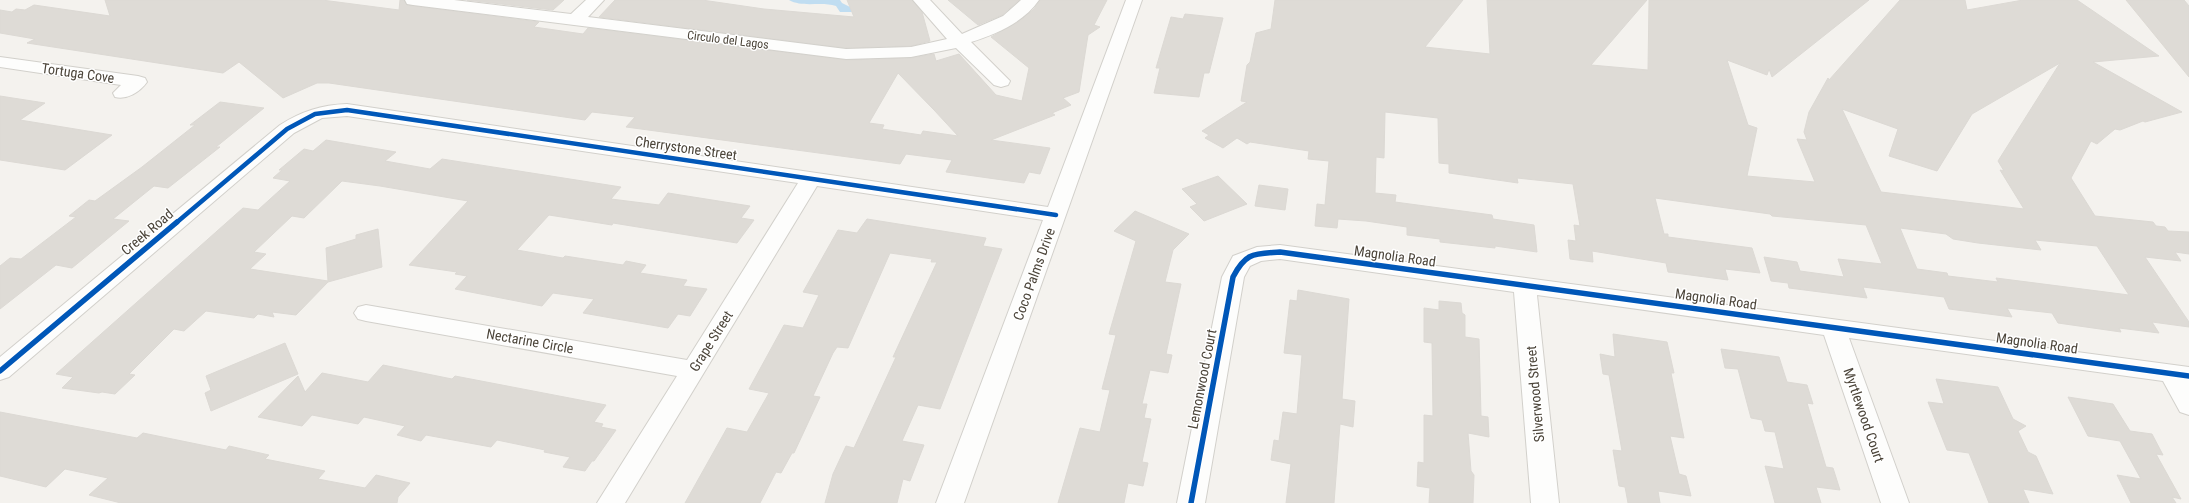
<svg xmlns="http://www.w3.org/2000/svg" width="2189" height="503" viewBox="0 0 2189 503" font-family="'Roboto Condensed',sans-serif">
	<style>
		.water { fill: #c0ddf1 }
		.building { fill: #dedbd6; stroke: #dcd9d4; fill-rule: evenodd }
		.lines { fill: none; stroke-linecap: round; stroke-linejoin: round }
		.minor-casing { stroke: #d2d0cb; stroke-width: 2 }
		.minor { fill: #fdfdfc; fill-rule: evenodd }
		.cycleway-far1-casing { stroke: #fff; stroke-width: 6 }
		.cycleway-casing { stroke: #fff; stroke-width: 8 }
		.cycleway-far1 { stroke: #0057b8; stroke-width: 4.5 }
		.cycleway { stroke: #0057b8; stroke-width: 5.5 }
		.labels { text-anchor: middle; stroke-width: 3; stroke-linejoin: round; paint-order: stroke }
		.far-street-label { font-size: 12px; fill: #4b4439; stroke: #fff }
		.street-label { font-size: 14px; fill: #4b4439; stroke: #fff }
	</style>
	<rect width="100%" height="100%" fill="#f4f2ee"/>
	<path class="water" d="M789,0h51l2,3 8,4 2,5h-12l-4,-6c-15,-5 -33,2 -47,-6z"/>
	<g class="building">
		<path d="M105,0h217l77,10 1,-10h4l3,5 6,1 126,16 -5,5 49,7 5,-6 258,32 65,-2 23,-4 2,7 23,-7 37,41 26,6 7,-33 -38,-31 27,-15 16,-13 6,-9h67l-13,25 6,2 -12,8 -9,57 -16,6 8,7 -19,8 3,2 -64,25 59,8 -10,26 -11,-2 -5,11 -78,-11 6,-12 -46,-6 -6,10 -274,-37 9,-10 -43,-5 -7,8 -256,-37h-12l-34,15 -44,-36 -16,11 -196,-30 8,-4 -35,-6v-23l12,2 4,-3 9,1 9,-5 76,11zM898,73l36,37 24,26 -35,-5 -2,4 -39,-6 2,-4 -15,-2z"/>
		<path d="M467,0h97l-11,10z"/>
		<path d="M615,0h87l62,9 90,8 -7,-17h65l10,12 8,29 -19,5 -65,2 -247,-31z"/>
		<path d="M948,0h71l-17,15 -24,10z"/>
		<path d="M1275,0h188l-38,47 65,7 -3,-54h160l-56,65 57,5 1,-70h220l-97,77 -3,-8 -2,6 -40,-15 21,65 9,3 -10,48 68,6 -18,-43 10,1 -3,-8 5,-20 19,-34 1,2 71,-80h65l2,10 56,-10h54l82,56 -66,6 89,50 -37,10 -2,-1 -23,9 -5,-1 -18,15 -6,-3 -20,37 24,38 58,6 3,4 9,1 3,4 21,1v22l-14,-2 6,9 -36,-4 44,65v5l-37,-5 7,11 -40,-5 2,4 -63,-9 -6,-10 -45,-5 5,9 -63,-8 -5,-12 -81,-10 4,11 -78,-10 -1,-5 -17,-2 -7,-24 33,5 3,9 44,6 -6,-18 44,5 -16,-39 -94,-9 -2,-2 -115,-16 9,36h4v3l84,11 8,25 -35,-4 3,11 -60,-8 -2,-9 -74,-12 1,11 -23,-3 -2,-19 8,1 -2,-16 6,1 -7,-42 -56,-6 1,5 -69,-10v-9l-10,-1 -1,-45 -53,-6 -1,46 -8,-1 -1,36 21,2 -1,7 97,13 1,4 41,6 3,27 -42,-6v2l-55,-6v-3l-33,-4v-8l-41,-6 -28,-2 -1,9 -22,-2 2,-22 8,1 4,-44 -21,-2 1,-8 -59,-9 -3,2 -10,-6 -14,10 -18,-10 4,-3 -7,-4 45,-29 -6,-1 6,-36 3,-3 6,-29 15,-4zM2060,63l-62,98 6,10 -4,-1 24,39 -143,-17 -39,-83 56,20 -9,27 48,15 35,-57zM1900,228l46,6 7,5 25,4 63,7 -6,-10 62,6 32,49 -133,-17 2,4 -50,-6 -1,-3 -30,-4z"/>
		<path d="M2126,0h58l5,6v71z"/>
		<path d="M1185,14l38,4 -14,55h-5l-5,24 -45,-4 6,-25h-4l15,-51 12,2z"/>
		<path d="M0,96l45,7 -25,17 92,15 -47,35 -65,-10z"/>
		<path d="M220,102l44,6 -48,39h4l-52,41 -14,-2 -41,33 16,2 -57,47 -16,-3 -56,44v-43l10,-8 11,1 55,-42 -7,-1 20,-16 6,1 47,-34 53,-42h-5z"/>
		<path d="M326,140l70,12 -11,9 45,8 12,-10 179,28 -10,12 48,6 9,-12 82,13 -9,12 13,2 -17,23 -124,-20 -1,2 -63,-10 -32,35 46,8 2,-2 58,9 3,-4 20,4 -6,8 47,7 -4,6 24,3 -17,27 -12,-2 -10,14 -85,-15 11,-14 -41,-6 -11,13 -87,-17 12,-13 -12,-2 2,-2 -48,-7 59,-64 -88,-15 -38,-5 -38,37 -12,-2 -38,36 12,2 -16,15 78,12 -2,-33 30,-9v-4l22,-6 4,38 -54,15 -32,33 -24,-3 2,5 -16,-3 -4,4 -48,-7 -22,20 -10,-2 -45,45 6,1 -20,19 -13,-2 -3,1 -37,-5 11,-11 -17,-3 187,-166 15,2 32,-29 -17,-3 9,-8h-3l25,-21 9,2z"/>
		<path d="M1218,176l29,28 -43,17 -14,-14 7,-3 -15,-15z"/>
		<path d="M1259,185l29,4 -3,21 -30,-4z"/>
		<path d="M1135,211l54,23 -16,16 -8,32 16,2 -15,70 6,1 -4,18 -18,-3 -8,34h5l-3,14 7,1 -9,43 6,1 -5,23 -15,-3 -4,20h-66l22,-75 20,4 10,-42 -8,-1 14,-54 -7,-1 27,-93 -22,-10z"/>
		<path d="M867,219l119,19 -3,8 19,3 -62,160 -22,-4 -16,36 22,4 -14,36 -7,-2 -6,24h-72l8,-29 13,-28 8,2 42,-91h-3l44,-95h-6l1,-3 -42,-6 -42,95 -11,-1 -4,6 -20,43 7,1 -26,56h-2l-11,20 -5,-1 -16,31h-75l42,-75 20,4 22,-39 -20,-4 35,-64 19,3 16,-33 -16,-3 35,-62 19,3z"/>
		<path d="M1298,290l51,9 -7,100 13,2 -2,26 -13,-3 -6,79h-48l5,-39 -20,-4 3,-20 5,1 4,-29 14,2 5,-59 -18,-2 6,-53 7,1z"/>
		<path d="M1439,301l22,2 1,10 3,2v22l14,2 2,77 7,1 1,20 -21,-4 3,38 3,4 -1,28h-44l1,-15 -13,-2 1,-24 6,1v-48l9,1 -1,-73 -8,-1v-34l15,2z"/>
		<path d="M1613,334l54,8 7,31h-3l13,65 -14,-2 9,38 7,2 5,20 -33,-5 2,12h-32l-3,-16 -6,-1 -6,-36 9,1 -13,-76 -6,-1 -3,-20 15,3z"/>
		<path d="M285,343l13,31 -87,37 -6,-18 6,-3 -5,-14z"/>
		<path d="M1721,349l58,8 8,25 20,3 6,19 -6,-1 19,64 7,1 7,22 -24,-3 5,16h-46l-10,-37 19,3 -9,-37 -10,-1 -3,-11 -11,-2 -13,-49 -13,-1z"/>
		<path d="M383,365l69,14 3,-3 151,29 -12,17 9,2 -2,3 15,3 -22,31h-2l-7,10 -22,-4 7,-10 -26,-5 1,-2 -48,-10 -6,7 -65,-12 -5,6 -24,-6 8,-9 -41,-9 -6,7 -46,-9 -10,11 -44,-9 40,-41 7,16 17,-19 46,9z"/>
		<path d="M1936,379l62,8 15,32 13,7 -8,5 10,21 8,4 17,38 -30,-5 6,14h-40l-20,-50 -22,-3 -19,-48 16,2z"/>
		<path d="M2068,397l45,7 17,27 22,3 11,21 -7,-1 25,45 -9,-2 4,6h-45l-14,-28 24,4 -21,-38 -32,-5z"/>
		<path d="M0,412l137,26 6,-5 83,17 3,-4 40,9 -4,4 60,12 -7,8 47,9 11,-13 34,8 -12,14 -1,6h-276l-32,-8 19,-17 -43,-9 -19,18 -46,-11z"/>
	</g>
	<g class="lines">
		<g class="minor-casing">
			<g id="minor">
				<path d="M405,0h49l117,14 15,-14h18l-16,17 258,32 65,-2 36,-8 -34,-39h17l32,34 41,-18 18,-16h18c-16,23 -43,34 -68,42l39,39 -2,4 -7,2 -7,-2 -38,-37 -45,9 -65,2 -433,-54 -6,-1z"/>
				<path d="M1126,0h16l-178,503h-28l107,-283 -226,-34 -192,317h-28l80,-127 -311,-55 -8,-2 -4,-6 4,-6 8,-2 321,55 111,-177 -451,-67 -25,2 -28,15 -285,244 -9,3v-23l280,-232c22,-14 41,-20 67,-21l701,103z"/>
				<path d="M0,57l138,19 7,2 2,4c-7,10 -20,18 -32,15l-2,-4 8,-8 -121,-18z"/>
				<path d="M1280,245l909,122v48l-9,-3 -17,-31 -314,-43 60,165h-28l-57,-168 -287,-40 22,208h-28l-17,-211 -234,-33 -19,2 -11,5 -6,11 -39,226h-28l45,-226 11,-21 24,-9z"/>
			</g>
		</g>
		<use href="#minor" class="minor"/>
		<g class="cycleway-far1-casing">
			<path id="cycleway-far1" d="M176,223l111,-94 28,-15 32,-4 709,105"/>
		</g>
		<g class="cycleway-casing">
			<g id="cycleway">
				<path d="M0,371l177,-149"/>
				<path d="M1191,503l42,-226c13,-25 21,-23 47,-25l909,124"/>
			</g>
		</g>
		<use href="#cycleway-far1" class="cycleway-far1"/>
		<use href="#cycleway" class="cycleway"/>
	</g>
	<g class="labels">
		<g class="far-street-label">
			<text transform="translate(728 40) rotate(7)" y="4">Circulo del Lagos</text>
		</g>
		<g class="street-label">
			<text transform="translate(78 73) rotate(8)" y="5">Tortuga Cove</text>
			<text transform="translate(686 148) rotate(8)" y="5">Cherrystone Street</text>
			<text transform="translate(147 232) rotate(-40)" y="5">Creek Road</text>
			<text transform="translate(1395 256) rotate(8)" y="5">Magnolia Road</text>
			<text transform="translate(1034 274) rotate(-70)" y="5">Coco Palms Drive</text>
			<text transform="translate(1716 299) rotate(8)" y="5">Magnolia Road</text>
			<text transform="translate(530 341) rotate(10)" y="5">Nectarine Circle</text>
			<text transform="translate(711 341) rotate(-58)" y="5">Grape Street</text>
			<text transform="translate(2037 343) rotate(8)" y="5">Magnolia Road</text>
			<text transform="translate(1202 379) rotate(-79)" y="5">Lemonwood Court</text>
			<text transform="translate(1535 394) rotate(-95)" y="5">Silverwood Street</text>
			<text transform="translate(1864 415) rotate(71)" y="5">Myrtlewood Court</text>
		</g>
	</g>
</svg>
